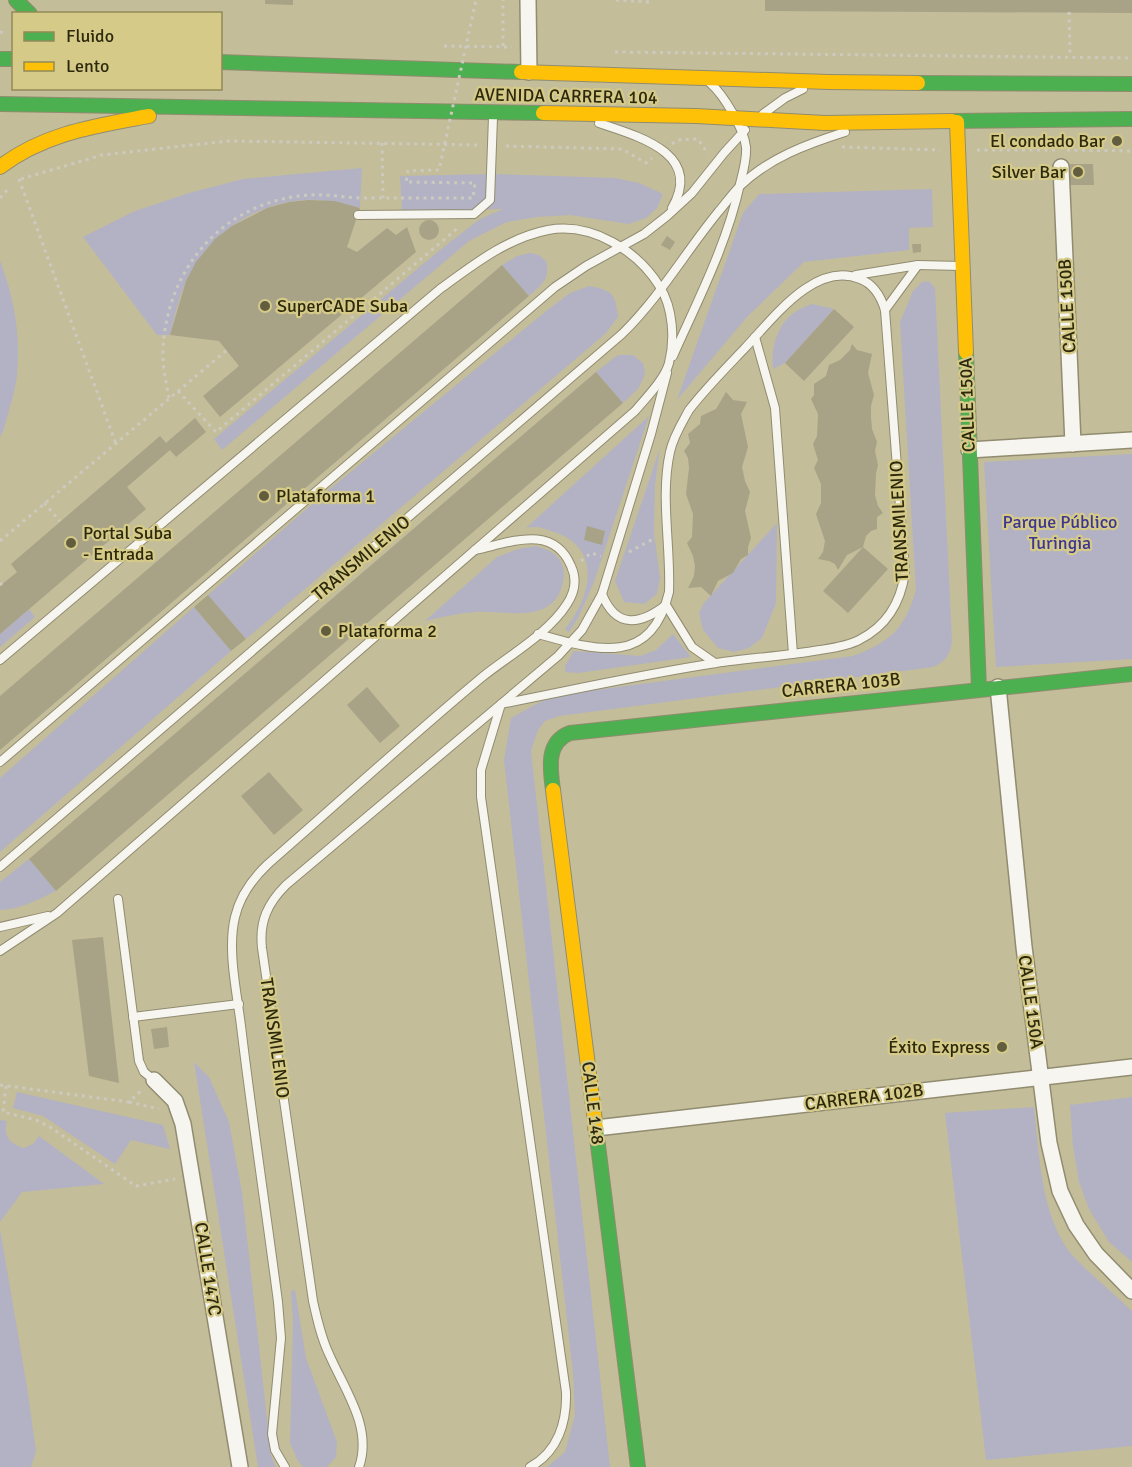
<svg xmlns="http://www.w3.org/2000/svg" width="1132" height="1467" viewBox="0 0 1132 1467" font-family="Signika,sans-serif">
	<style>
		.green { fill: #b2b2c4 }
		.building { fill: #a8a387 }
		.lines { fill: none; stroke-linecap: round; stroke-linejoin: round }
		.lane-casing { stroke: #918c70; stroke-width: 10 }
		.street-casing { stroke: #918c70; stroke-width: 18 }
		.fast-casing { stroke: #918c70; stroke-width: 16 }
		.slow-casing { stroke: #918c70; stroke-width: 16 }
		.path { stroke: #cccabf; stroke-width: 3; stroke-dasharray: 3 4.5; stroke-linecap: butt }
		.lane { stroke: #f6f5f0; stroke-width: 8 }
		.street { stroke: #f6f5f0; stroke-width: 15 }
		.fast { stroke: #4caf50; stroke-width: 14 }
		.slow { stroke: #ffc107; stroke-width: 14 }
		.path-bridge { stroke: #cccabf; stroke-width: 3; stroke-dasharray: 3 4.5; stroke-linecap: butt }
		.poi-dot { fill: #625d3e; stroke: #d5ca88; stroke-width: 2 }
		.labels { text-anchor: middle; stroke-width: 4.5; stroke-linejoin: round; paint-order: stroke }
		.street-label { font-size: 18px; fill: #2d290d; stroke: #d5ca88 }
		.poi-label { font-size: 18px; fill: #2d290d; stroke: #d5ca88; text-anchor: start }
		.park-label { font-size: 18px; fill: #3b3593; stroke: #d5ca88 }
	</style>
	<rect width="100%" height="100%" fill="#c4bd9a"/>
	<g class="green">
		<path d="M362,168l-2,40c-18,-5 -35,-9 -54,-8 -43,2 -85,26 -109,62 -15,21 -21,48 -27,73h-13l-74,-98 52,-26 54,-18 54,-14z"/>
		<path d="M491,174l124,4 24,5 24,11 -6,14 -11,10 -17,6 -59,-9 -33,2 -30,5 -38,19 -247,209 -8,-11 227,-190 39,-30 23,-10 -101,2 -2,-35z"/>
		<path d="M932,189l1,38 -24,1v22l-105,12 -57,55 -70,83 66,-187 16,-19z"/>
		<path d="M530,253l9,2 7,6c5,18 -5,24 -17,35l-27,-31 15,-9z"/>
		<path d="M0,261c14,36 21,75 17,114 -2,18 -9,37 -13,54l-4,8z"/>
		<path d="M929,281l6,7 17,353c-2,14 -6,20 -19,26l-374,49 -14,5 -7,9 -7,21 79,716h-63l18,-15 10,-37 -2,-42 -69,-613 7,-42 29,-16 25,-8 288,-38c37,-14 52,-27 63,-66l-16,-268 13,-31 9,-9z"/>
		<path d="M589,286c23,4 26,7 29,31l-13,17 -359,305 -38,-44 111,-97 226,-186 25,-19z"/>
		<path d="M812,304l22,5 -49,54 -12,6c-3,-30 9,-56 39,-65z"/>
		<path d="M618,355h15l10,8 2,11 -7,15 -15,14 -27,-31z"/>
		<path d="M649,416l-55,166 -16,36 -9,14 -4,-3c25,-30 38,-79 -8,-96 -11,-3 -19,-8 -31,-5z"/>
		<path d="M660,448l-5,36 -1,49 6,45 -3,16 -13,10 -20,-2 -9,-21z"/>
		<path d="M1132,454v205l-136,8 -12,-205z"/>
		<path d="M777,523l-1,80 -14,35 -13,10 -15,4 -16,-4 -15,-18 -4,-17 5,-10z"/>
		<path d="M536,546c10,3 22,7 26,18 3,9 2,14 0,22 -11,39 -57,24 -86,26 -17,1 -34,5 -51,9l72,-64 21,-8z"/>
		<path d="M194,607l37,44 -231,201v-74z"/>
		<path d="M29,609l6,8 -35,30v-13z"/>
		<path d="M673,634l18,23 -113,16 -13,-1v-6l9,-15 66,5 16,-6z"/>
		<path d="M29,859l27,32c-19,9 -35,18 -56,19v-28z"/>
		<path d="M194,1062l15,15 20,45 13,70 29,263 5,12h-18z"/>
		<path d="M17,1092l146,33 7,24 -39,-9 -16,24 -72,-48 -30,-8z"/>
		<path d="M1132,1097v165l-23,-20 -20,-33 -10,-27 -6,-36 -3,-41z"/>
		<path d="M1034,1107c5,46 7,114 40,150 18,19 39,36 58,54v135l-146,14 -41,-347z"/>
		<path d="M0,1120l7,1c-4,15 3,23 17,27l9,-4 6,-8 65,48 -82,8 -22,30z"/>
		<path d="M0,1229l27,158 9,64 -5,16h-31z"/>
		<path d="M295,1290l11,68 31,84 -1,15 -9,10h-24l-5,-6 -8,-18 3,-123 -2,-29z"/>
	</g>
	<g class="building">
		<path d="M265,0h28v5l-28,-1z"/>
		<path d="M765,0h367v13l-367,-2z"/>
		<path d="M1067,164h26l1,21h-27z"/>
		<path d="M308,200l27,1 25,7 -13,39 10,5 30,-24 9,7 11,-8 9,25 -196,165 -17,-21 36,-30 -20,-25 -49,-6 16,-54 10,-19 19,-23 17,-13 35,-18 22,-6z"/>
		<circle cx="429" cy="230" r="10"/>
		<path d="M667,236l8,6 -5,8 -9,-5z"/>
		<path d="M912,244h9v8l-8,1z"/>
		<path d="M502,265l27,31 -529,454v-54z"/>
		<path d="M834,309l20,18 -50,54 -19,-18z"/>
		<path d="M852,344l5,6 15,4 -4,19 6,22 -3,11v11l1,12 5,13 -2,9 3,14 -2,8 -1,22 3,11 5,7 -6,4v12l-6,2 -5,5 -3,11 25,22 -40,44 -25,-22 40,-44 -16,8 -9,15 -3,-6 -6,-3 -11,-2 5,-7 2,-11 -9,-27 5,-11v-19l-7,-16 4,-8 -5,-16 4,-8 1,-22 -7,-15 3,-4v-11l12,-8 3,-11 11,-5 10,-10z"/>
		<path d="M596,372l27,31 -567,488 -27,-32z"/>
		<path d="M726,392l7,8 14,2 -6,12 7,33 -6,20 3,14 5,11 -5,19 6,27 -3,9v8l-7,4 -8,14 -15,8 -7,15 -10,-9 -13,1 6,-12 1,-10 -2,-10 -6,-13 5,-6 1,-23 -7,-20 3,-26 -1,-10 -4,-7 6,-8 -2,-9 12,-10 1,-8 15,-7z"/>
		<path d="M195,418l11,14 -30,25 -6,-7 -43,37 19,22 -146,125v-48l17,-14 -6,-8 149,-128 6,7z"/>
		<path d="M587,526l18,5 -3,14 -18,-5z"/>
		<path d="M208,595l38,44 -15,12 -37,-44z"/>
		<path d="M367,687l33,39 -20,17 -33,-38z"/>
		<path d="M269,772l34,38 -29,25 -33,-39z"/>
		<path d="M103,937l8,74 8,72 -30,-7 -17,-136z"/>
		<path d="M167,1027l2,20 -15,2 -3,-20z"/>
	</g>
	<g class="lines">
		<g class="lane-casing">
			<g id="lane">
				<path d="M763,114l22,-16 18,-9"/>
				<path d="M599,123c38,13 105,30 73,85"/>
				<path d="M358,215l116,-1 16,-14 3,-83"/>
				<path d="M918,265l43,1"/>
				<path d="M856,275l62,-10 -33,45"/>
				<path d="M755,337l20,71 18,246"/>
				<path d="M673,356c25,-56 54,-112 67,-172 3,-12 7,-25 6,-37 -2,-18 -22,-52 -36,-64"/>
				<path d="M602,594c14,35 38,31 64,11l26,42 23,16"/>
				<path d="M0,660l440,-371c33,-24 67,-51 108,-59 44,-8 90,21 112,57 13,21 15,52 9,76 -4,16 -24,36 -34,48l-578,502 -57,38"/>
				<path d="M0,762l555,-475 31,-21 58,-32 23,-18 25,-23 32,-40 21,-23"/>
				<path d="M0,867l622,-533c38,-37 64,-83 97,-123 7,-8 13,-17 21,-25 29,-28 67,-42 105,-54"/>
				<path d="M118,899l21,162 5,11 10,8"/>
				<path d="M0,927l48,-11"/>
				<path d="M133,1017l106,-13"/>
				<path d="M285,1467l-10,-17 -3,-16 9,-96 -3,-36c-12,-92 -26,-184 -37,-276 -4,-33 -14,-76 -6,-109 5,-21 17,-38 33,-53 71,-62 140,-125 213,-186 27,-22 67,-44 86,-74 8,-12 10,-25 4,-38 -18,-43 -62,-23 -96,-16"/>
				<path d="M359,1467c14,-40 -15,-78 -30,-113 -8,-17 -12,-35 -16,-53l-51,-353c-3,-27 6,-45 24,-63l272,-229 24,-26 20,-36 49,-160 16,-61"/>
				<path d="M530,1467c28,-15 37,-45 36,-75l-85,-595v-27l20,-66c71,-14 143,-30 215,-41 34,-5 69,-7 104,-13 13,-2 28,-4 39,-10 28,-14 42,-38 46,-68l-20,-262c-4,-13 -11,-26 -25,-31 -45,-19 -88,41 -115,69 -19,20 -39,40 -56,62 -7,13 -16,27 -19,42 -10,44 1,95 -1,140 -18,76 -74,58 -131,42"/>
			</g>
		</g>
		<g class="street-casing">
			<g id="street">
				<path d="M528,0l1,72"/>
				<path d="M1061,167l12,277"/>
				<path d="M969,450l163,-10"/>
				<path d="M998,687l26,260 25,196 11,48 16,34 20,29 36,37"/>
				<path d="M154,1080l21,21 8,23 57,343"/>
				<path d="M596,1128l536,-61"/>
			</g>
		</g>
		<g class="fast-casing">
			<g id="fast">
				<path d="M16,0l14,14"/>
				<path d="M0,59h14"/>
				<path d="M220,62l301,10"/>
				<path d="M918,83l214,1"/>
				<path d="M0,104l543,9"/>
				<path d="M952,121l180,-2"/>
				<path d="M966,352l13,337"/>
				<path d="M553,790c-3,-22 -7,-48 17,-57l562,-59"/>
				<path d="M596,1129l42,338"/>
			</g>
		</g>
		<g class="slow-casing">
			<g id="slow">
				<path d="M521,72l308,10 89,1"/>
				<path d="M543,113l153,3 129,7 127,-2"/>
				<path d="M957,122l9,230"/>
				<path d="M0,167c44,-34 96,-41 149,-51"/>
				<path d="M553,790l43,339"/>
			</g>
		</g>
		<g class="path">
			<path d="M616,0l34,2 1,-2"/>
			<path d="M1069,12l1,45"/>
			<path d="M0,32l7,1"/>
			<path d="M444,46l68,1"/>
			<path d="M503,46v-46"/>
			<path d="M615,52l517,6"/>
			<path d="M382,143l1,55"/>
			<path d="M672,144l6,-4 20,-1 10,15"/>
			<path d="M506,146l116,3 24,14 6,-5"/>
			<path d="M842,147l98,3"/>
			<path d="M977,150h80"/>
			<path d="M1067,150l65,1"/>
			<path d="M19,179l97,265"/>
			<path d="M21,179l81,-24 126,-14 253,4"/>
			<path d="M0,198l9,-10"/>
			<path d="M178,391l38,41 243,-205"/>
			<path d="M169,398c-3,-16 -7,-33 -6,-49 4,-83 63,-149 147,-154 16,-1 33,2 50,3 14,0 27,0 41,0"/>
			<path d="M44,503l16,18"/>
			<path d="M0,541l227,-191"/>
			<path d="M629,552l26,-14"/>
			<path d="M581,561l10,-8 10,3"/>
			<path d="M0,583l2,2"/>
			<path d="M0,1085l129,17 14,-13"/>
			<path d="M6,1086l-3,26 33,8 14,7 86,59 39,-7"/>
			<path d="M129,1102l30,7"/>
		</g>
		<use href="#lane" class="lane"/>
		<use href="#street" class="street"/>
		<use href="#fast" class="fast"/>
		<use href="#slow" class="slow"/>
		<path class="path-bridge" d="M401,198h72l2,-15 -69,-1 2,-11 31,-1 37,-170"/>
	</g>
	<g class="poi-dot">
		<circle cx="1117" cy="141" r="6"/>
		<circle cx="1078" cy="172" r="6"/>
		<circle cx="265" cy="306" r="6"/>
		<circle cx="264" cy="496" r="6"/>
		<circle cx="71" cy="543" r="6"/>
		<circle cx="326" cy="631" r="6"/>
		<circle cx="1002" cy="1047" r="6"/>
	</g>
	<g class="labels">
		<g class="street-label">
			<text transform="translate(566 96) rotate(1)" y="6">AVENIDA CARRERA 104</text>
			<text transform="translate(1067 306) rotate(-93)" y="6">CALLE 150B</text>
			<text transform="translate(967 405) rotate(-92)" y="6">CALLE 150A</text>
			<text transform="translate(899 521) rotate(-93)" y="6">TRANSMILENIO</text>
			<text transform="translate(361 558) rotate(-40)" y="6">TRANSMILENIO</text>
			<text transform="translate(841 685) rotate(-6)" y="6">CARRERA 103B</text>
			<text transform="translate(1031 1002) rotate(82)" y="6">CALLE 150A</text>
			<text transform="translate(275 1038) rotate(82)" y="6">TRANSMILENIO</text>
			<text transform="translate(864 1097) rotate(-7)" y="6">CARRERA 102B</text>
			<text transform="translate(593 1103) rotate(83)" y="6">CALLE 148</text>
			<text transform="translate(208 1269) rotate(81)" y="6">CALLE 147C</text>
		</g>
		<g class="poi-label">
			<text x="1105" y="147" text-anchor="end">El condado Bar</text>
			<text x="1066" y="178" text-anchor="end">Silver Bar</text>
			<text x="277" y="312">SuperCADE Suba</text>
			<text x="276" y="502">Plataforma 1</text>
			<text x="83" y="539">Portal Suba<tspan x="83" dy="21">- Entrada</tspan></text>
			<text x="338" y="637">Plataforma 2</text>
			<text x="990" y="1053" text-anchor="end">Éxito Express</text>
		</g>
		<g class="park-label">
			<text x="1060" y="528">Parque Público<tspan x="1060" dy="21">Turingia</tspan></text>
		</g>
	</g>
	<rect x="12" y="12" width="210" height="78" fill="#d5ca88" stroke="#928a57" stroke-width="1.5"/>
	<rect x="24" y="32" width="30" height="9" fill="#4caf50" stroke="#928a57" stroke-width="1.5"/>
	<text x="66" y="42" font-size="18" fill="#2d290d">Fluido</text>
	<rect x="24" y="62" width="30" height="9" fill="#ffc107" stroke="#928a57" stroke-width="1.5"/>
	<text x="66" y="72" font-size="18" fill="#2d290d">Lento</text>
</svg>
